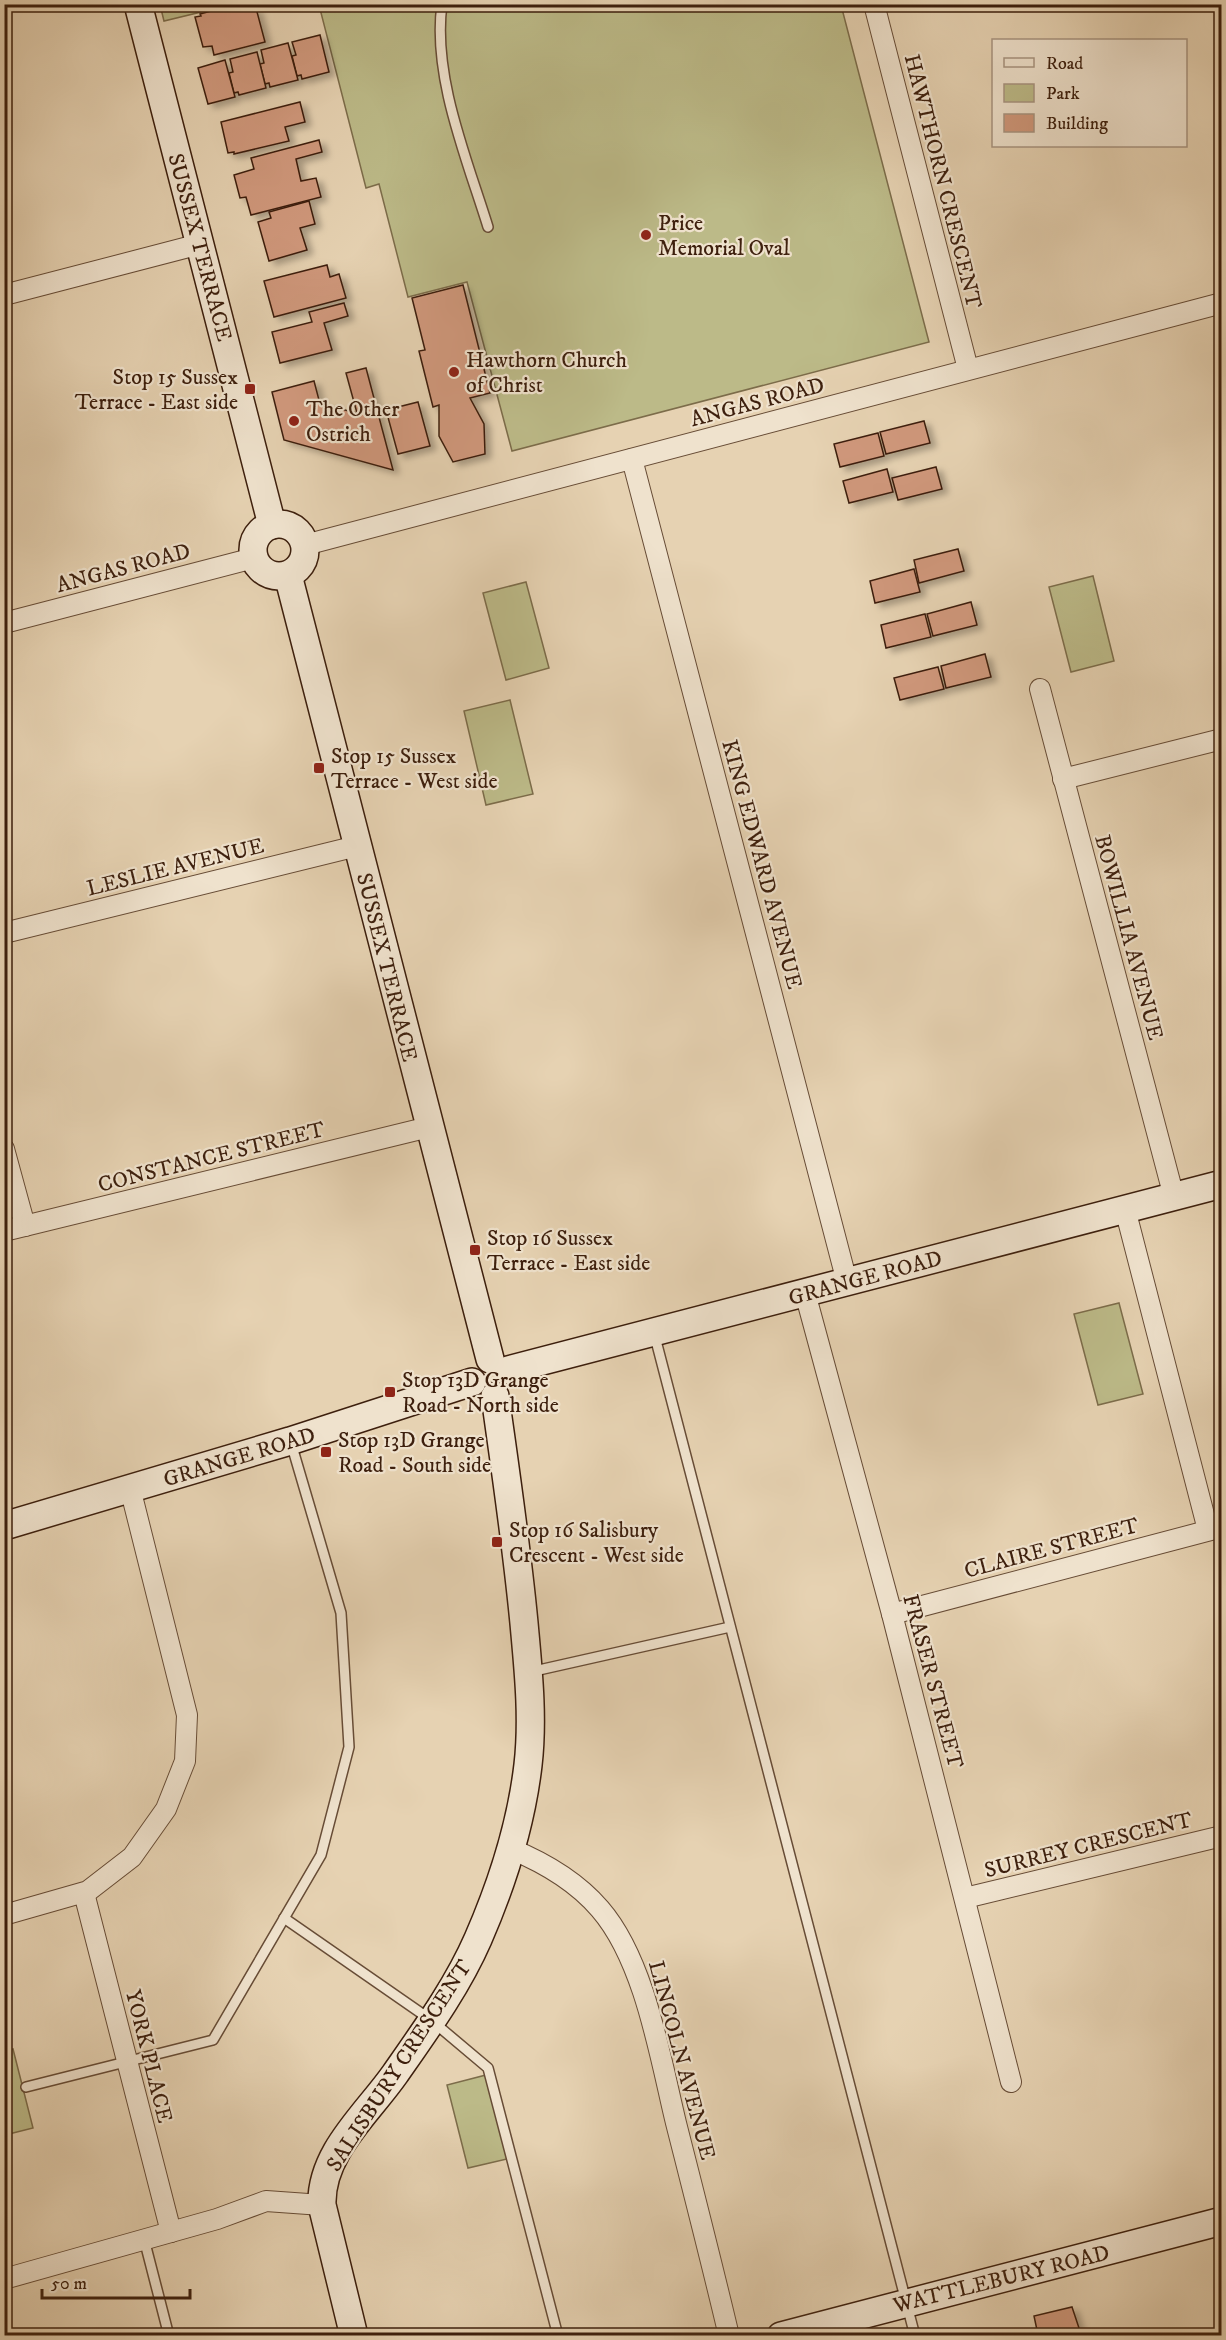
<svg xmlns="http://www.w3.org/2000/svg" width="1226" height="2340" viewBox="0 0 1226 2340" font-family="'IM FELL DW Pica',serif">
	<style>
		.green { fill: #bcba88; stroke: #7c6c4a; stroke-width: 1.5 }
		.building { fill: #d0987b; stroke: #3d1f0d; stroke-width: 1.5; filter: url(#shadow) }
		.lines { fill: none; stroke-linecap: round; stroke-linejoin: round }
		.lane-casing { stroke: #674c36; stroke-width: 12 }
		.street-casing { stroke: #674c36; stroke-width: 22 }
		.secondary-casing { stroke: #3d1f0d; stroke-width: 30 }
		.lane { stroke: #efe2cd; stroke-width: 9 }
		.street { stroke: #efe2cd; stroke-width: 20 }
		.secondary { stroke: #efe2cd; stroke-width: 27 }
		.poi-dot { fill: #8f2418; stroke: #efe2cd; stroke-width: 2 }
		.labels { text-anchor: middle; stroke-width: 4.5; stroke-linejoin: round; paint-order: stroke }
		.street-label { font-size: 22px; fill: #3d1f0d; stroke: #efe2cd }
		.poi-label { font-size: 22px; fill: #3d1f0d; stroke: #efe2cd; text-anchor: start }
	</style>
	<defs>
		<filter id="shadow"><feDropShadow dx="6" dy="4" stdDeviation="3" flood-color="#0004"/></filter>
	</defs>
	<rect width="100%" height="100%" fill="#e6d2b2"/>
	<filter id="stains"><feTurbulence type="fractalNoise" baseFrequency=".00333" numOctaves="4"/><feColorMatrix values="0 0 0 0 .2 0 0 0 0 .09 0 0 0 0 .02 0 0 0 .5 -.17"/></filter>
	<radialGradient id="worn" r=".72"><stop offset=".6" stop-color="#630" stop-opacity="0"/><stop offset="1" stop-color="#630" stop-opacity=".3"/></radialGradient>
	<g class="green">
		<path d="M160,5v-1l70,1 -66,16z"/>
		<path d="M319,5h522l88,337 -417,109 -45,-169 -59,15 -29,-113 -13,4z"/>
		<path d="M1093,576l21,85 -43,11 -22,-85z"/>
		<path d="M526,582l23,86 -43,12 -23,-87z"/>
		<path d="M510,700l23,94 -47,11 -22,-94z"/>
		<path d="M1119,1303l24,91 -45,11 -24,-91z"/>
		<path d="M13,2049l20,79 -28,7v-84z"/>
		<path d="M486,2075l21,84 -39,9 -21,-83z"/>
	</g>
	<g class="building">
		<path d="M237,4h2l2,7 15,-3 9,34 -51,13 -2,-9 -9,1 -8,-30 6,-1 -1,-2z"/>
		<path d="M320,35l9,37 -27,7 -1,-4 -4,1 -5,-20 4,-1 -4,-13z"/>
		<path d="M288,43l10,37 -28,7 -1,-4 -4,1 -5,-20 4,-1 -3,-13z"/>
		<path d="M257,52l9,36 -27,7 -1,-3 -4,1 -5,-20 4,-1 -3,-13z"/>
		<path d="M225,60l10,37 -27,7 -10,-36z"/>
		<path d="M300,102l5,20 -20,5 4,14 -55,13v-2l-6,1 -7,-31z"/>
		<path d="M319,140l3,12 -26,7 5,22 15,-3 5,19 -70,18 -5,-18 -6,1 -6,-23 20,-6 -3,-11z"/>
		<path d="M309,201l6,23 -15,4 7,22 -38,11 -11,-39 13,-4 -2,-6z"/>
		<path d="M327,265l3,12 9,-3 7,24 -72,19 -10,-36z"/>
		<path d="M463,285l27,108 -20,5 14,26 1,30 -32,8 -14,-26v-31l-6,2 -14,-56 6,-1 -13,-52z"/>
		<path d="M344,303l4,13 -24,7 8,27 -52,13 -8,-31 40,-10 -3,-10z"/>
		<path d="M366,368l27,102 -109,-30 -12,-48 42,-11 6,23 37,9 -11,-40z"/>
		<path d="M418,402l12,44 -32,8 -12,-44z"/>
		<path d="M924,421l6,22 -44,11 -6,-22z"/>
		<path d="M878,433l6,23 -44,11 -6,-23z"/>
		<path d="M936,467l6,22 -44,11 -6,-22z"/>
		<path d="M887,469l6,23 -44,11 -6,-22z"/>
		<path d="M958,549l6,22 -45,12 -5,-23z"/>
		<path d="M914,569l6,23 -45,11 -5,-22z"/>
		<path d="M971,602l6,23 -44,11 -6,-22z"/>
		<path d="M925,614l6,23 -45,11 -5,-23z"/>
		<path d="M985,654l6,23 -45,11 -5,-22z"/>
		<path d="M938,667l6,22 -44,11 -6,-22z"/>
		<path d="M1072,2307l9,27 -45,2 -1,-6h2l-3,-14z"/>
	</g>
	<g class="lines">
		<g class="lane-casing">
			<g id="lane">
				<path d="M442,4c-10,72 25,155 46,223"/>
				<path d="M654,1333l261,1003"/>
				<path d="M530,1672l200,-45"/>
				<path d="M284,1918l147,102 57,48 70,268"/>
				<path d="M26,2087l187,-47 108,-185 28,-108 -8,-134 -50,-170"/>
				<path d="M144,2239l25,97"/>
			</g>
		</g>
		<g class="street-casing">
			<g id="street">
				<path d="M874,4l94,365"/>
				<path d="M4,295l196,-51"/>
				<path d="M632,459l215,823"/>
				<path d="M305,545l917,-242"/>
				<path d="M4,623l250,-65"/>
				<path d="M1040,689l134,508"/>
				<path d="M1063,779l159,-40"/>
				<path d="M4,933l353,-87"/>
				<path d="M4,1149l21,77"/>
				<path d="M1125,1209l83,321"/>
				<path d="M4,1231l425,-104"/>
				<path d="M805,1293l87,321 119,468"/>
				<path d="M892,1614l330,-87"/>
				<path d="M511,1849c34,14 65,32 89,60 45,52 60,148 76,214 18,71 36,141 53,213"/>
				<path d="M84,1893l87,339"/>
				<path d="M965,1898l257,-62"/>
				<path d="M4,1915l84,-24 44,-34 34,-48 19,-48 2,-46 -57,-227"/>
				<path d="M4,2279l213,-60 49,-18 56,4"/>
			</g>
		</g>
		<g class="secondary-casing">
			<g id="secondary">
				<path d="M138,4l134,521"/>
				<circle cx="279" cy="550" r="26"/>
				<path d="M288,575l202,784"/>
				<path d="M508,1370l714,-186"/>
				<path d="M4,1526l286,-85 182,-59"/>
				<path d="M354,2336l-32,-131c-2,-52 45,-91 73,-131 30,-43 62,-87 83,-135 24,-55 43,-114 50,-174 5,-43 1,-88 -3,-131 -7,-80 -19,-159 -30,-238"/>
				<path d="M781,2336l441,-115"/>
			</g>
		</g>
		<use href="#lane" class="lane"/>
		<use href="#street" class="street"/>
		<use href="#secondary" class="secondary"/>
	</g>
	<g class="poi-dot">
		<circle cx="646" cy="235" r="6"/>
		<circle cx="454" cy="372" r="6"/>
		<rect x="244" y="383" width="12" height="12" rx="3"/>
		<circle cx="294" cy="421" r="6"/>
		<rect x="313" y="762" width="12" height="12" rx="3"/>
		<rect x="469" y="1244" width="12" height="12" rx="3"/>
		<rect x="384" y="1386" width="12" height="12" rx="3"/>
		<rect x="320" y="1446" width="12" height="12" rx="3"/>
		<rect x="491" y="1536" width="12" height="12" rx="3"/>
	</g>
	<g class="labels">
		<g class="street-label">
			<text transform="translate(944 181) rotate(76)" y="8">HAWTHORN CRESCENT</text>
			<text transform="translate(201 247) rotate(75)" y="8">SUSSEX TERRACE</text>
			<text transform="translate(757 401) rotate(-15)" y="8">ANGAS ROAD</text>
			<text transform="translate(123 567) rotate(-15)" y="8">ANGAS ROAD</text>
			<text transform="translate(763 864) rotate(75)" y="8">KING EDWARD AVENUE</text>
			<text transform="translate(175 866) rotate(-14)" y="8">LESLIE AVENUE</text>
			<text transform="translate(1130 937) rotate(75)" y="8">BOWILLIA AVENUE</text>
			<text transform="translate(388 967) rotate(76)" y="8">SUSSEX TERRACE</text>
			<text transform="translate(211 1156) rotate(-14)" y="8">CONSTANCE STREET</text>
			<text transform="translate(865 1277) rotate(-15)" y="8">GRANGE ROAD</text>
			<text transform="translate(239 1456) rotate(-17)" y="8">GRANGE ROAD</text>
			<text transform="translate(1051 1547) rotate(-15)" y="8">CLAIRE STREET</text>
			<text transform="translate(934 1681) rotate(75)" y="8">FRASER STREET</text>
			<text transform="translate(1088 1844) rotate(-14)" y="8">SURREY CRESCENT</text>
			<text transform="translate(150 2056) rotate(76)" y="8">YORK PLACE</text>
			<text transform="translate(683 2060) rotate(75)" y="8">LINCOLN AVENUE</text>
			<text transform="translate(398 2065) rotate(-57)" y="8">SALISBURY CRESCENT</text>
			<text transform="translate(1001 2278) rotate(-14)" y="8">WATTLEBURY ROAD</text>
		</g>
		<g class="poi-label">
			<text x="658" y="230">Price<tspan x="658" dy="25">Memorial Oval</tspan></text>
			<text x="466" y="367">Hawthorn Church<tspan x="466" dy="25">of Christ</tspan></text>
			<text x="238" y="384" text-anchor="end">Stop 15 Sussex<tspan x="238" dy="25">Terrace - East side</tspan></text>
			<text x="306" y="416">The Other<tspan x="306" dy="25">Ostrich</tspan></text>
			<text x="331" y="763">Stop 15 Sussex<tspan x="331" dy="25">Terrace - West side</tspan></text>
			<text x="487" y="1245">Stop 16 Sussex<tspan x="487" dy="25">Terrace - East side</tspan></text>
			<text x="402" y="1387">Stop 13D Grange<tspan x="402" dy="25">Road - North side</tspan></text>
			<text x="338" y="1447">Stop 13D Grange<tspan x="338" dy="25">Road - South side</tspan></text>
			<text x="509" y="1537">Stop 16 Salisbury<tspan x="509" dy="25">Crescent - West side</tspan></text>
		</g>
	</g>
	<rect width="1226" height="2340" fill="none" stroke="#e6d2b2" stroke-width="24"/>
	<rect x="6" y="6" width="1214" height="2328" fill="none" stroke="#3d1f0d" stroke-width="3"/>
	<rect x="12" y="12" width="1202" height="2316" fill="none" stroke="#3d1f0d" stroke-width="1.5"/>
	<rect x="992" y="39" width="195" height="108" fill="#efe2cd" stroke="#a89480" stroke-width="1.5"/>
	<rect x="1004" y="58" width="30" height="9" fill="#efe2cd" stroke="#a89480" stroke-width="1.5"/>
	<text x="1046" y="69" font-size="18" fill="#3d1f0d">Road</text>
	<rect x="1004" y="84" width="30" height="18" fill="#bcba88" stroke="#a89480" stroke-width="1.5"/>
	<text x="1046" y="99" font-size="18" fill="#3d1f0d">Park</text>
	<rect x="1004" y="114" width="30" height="18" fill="#d0987b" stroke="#a89480" stroke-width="1.5"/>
	<text x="1046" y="129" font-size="18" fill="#3d1f0d">Building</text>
	<path d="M42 2289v9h148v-9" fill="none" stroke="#3d1f0d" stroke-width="3"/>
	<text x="51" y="2289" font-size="18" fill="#3d1f0d" stroke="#efe2cd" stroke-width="4.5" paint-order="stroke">50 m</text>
	<rect width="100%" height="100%" filter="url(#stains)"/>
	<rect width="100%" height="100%" fill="url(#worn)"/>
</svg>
